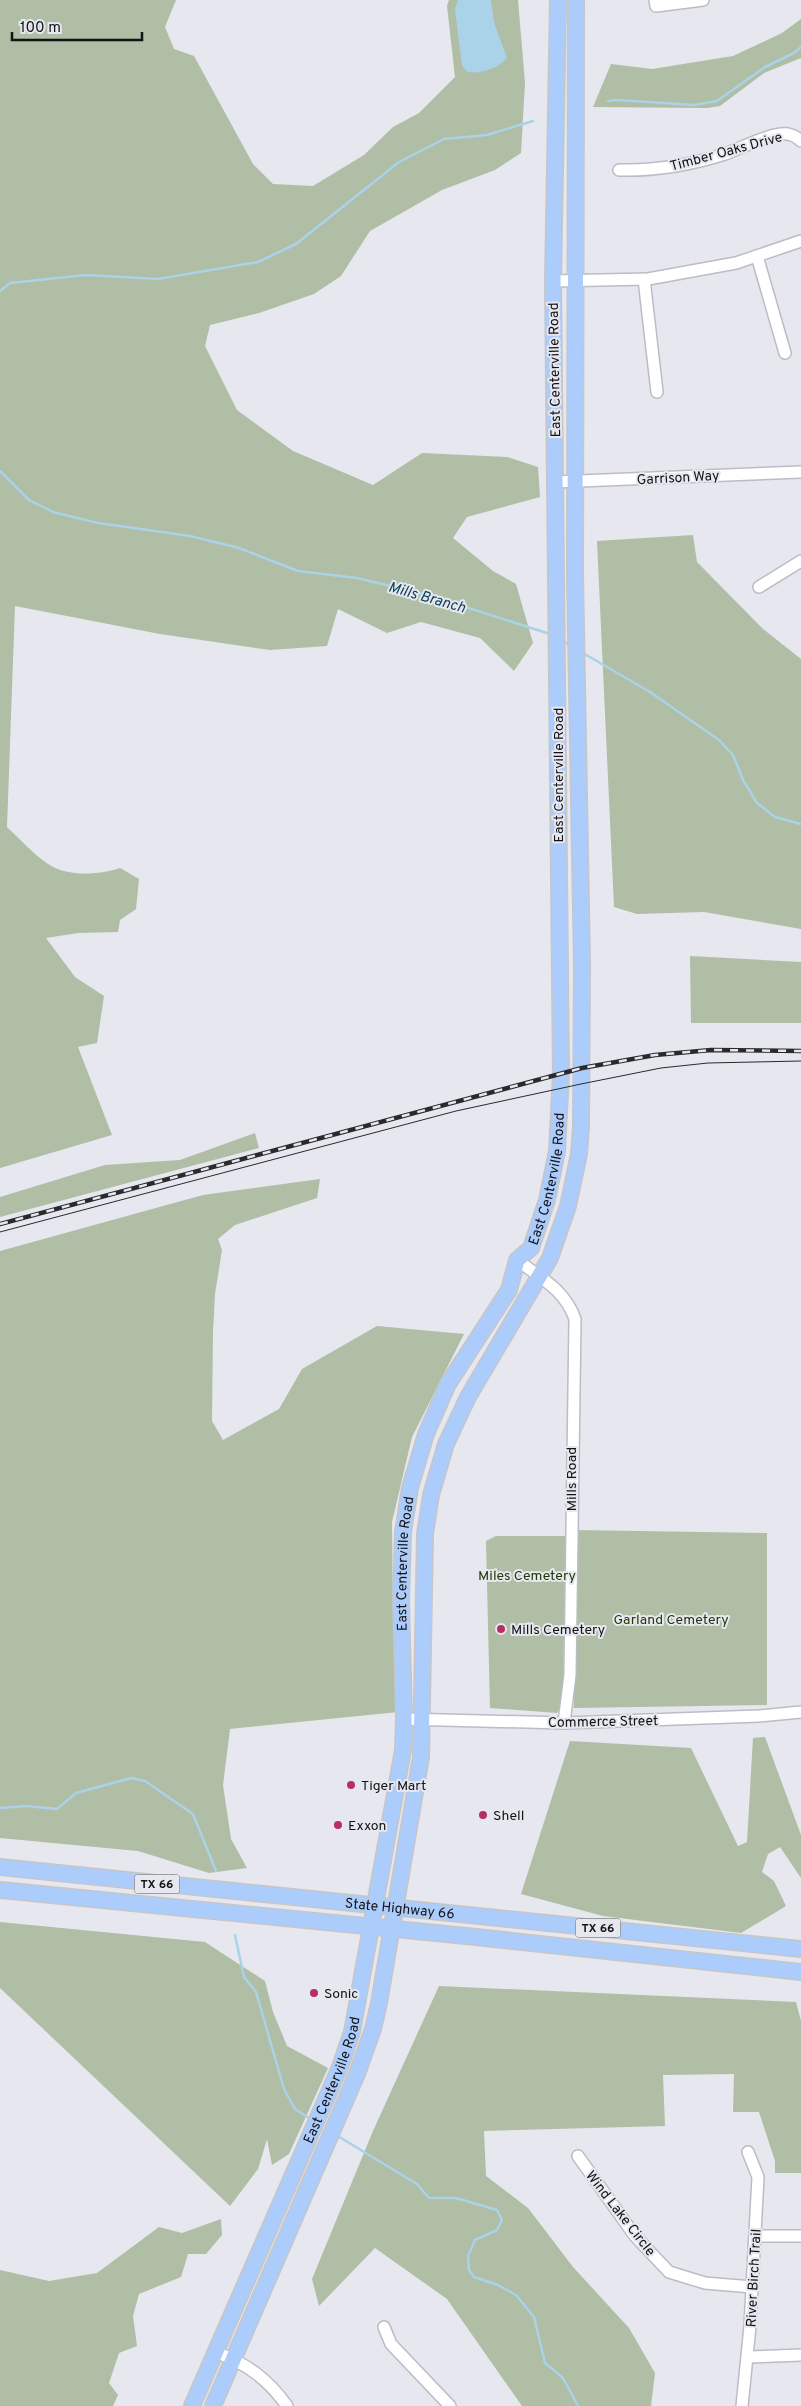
<svg xmlns="http://www.w3.org/2000/svg" width="801" height="2406" viewBox="0 0 801 2406" font-family="Overpass,sans-serif">
	<style>
		.green { fill: #afbea5 }
		.water { fill: #aad2e9 }
		.lines { fill: none; stroke-linecap: round; stroke-linejoin: round }
		.stream { stroke: #aad2e9; stroke-width: 2.5 }
		.minor-casing { stroke: #bbbdc4; stroke-width: 14 }
		.major-casing { stroke: #c6c6c7; stroke-width: 18 }
		.minor { stroke: #fff; stroke-width: 11 }
		.major { stroke: #acccfb; stroke-width: 15 }
		.tram { stroke: #2a2a2d; stroke-width: 1 }
		.rail-casing { stroke: #2a2a2d; stroke-width: 4.5 }
		.rail { stroke: #e6e7ef; stroke-width: 2.5; stroke-dasharray: 8; stroke-linecap: butt }
		.poi-dot { fill: #b72d68; stroke: #e6e7ef; stroke-width: 2 }
		.labels { text-anchor: middle; stroke-width: 4; stroke-linejoin: round; paint-order: stroke }
		.shield { fill: #e6e7ef; stroke: #525357; stroke-width: 1 }
		.shield-label { font-size: 12px; font-weight: bold; fill: #131316 }
		.street-label { font-size: 14px; fill: #131316; stroke: #e6e7ef }
		.park-label { font-size: 14px; fill: #213a04; stroke: #e6e7ef }
		.poi-label { font-size: 14px; fill: #131316; stroke: #e6e7ef; text-anchor: start }
		.water-label { font-size: 15px; font-style: italic; fill: #0c4259; stroke: #e6e7ef }
	</style>
	<rect width="100%" height="100%" fill="#e6e7ef"/>
	<g class="green">
		<path d="M0,0h176l-11,27 9,22 20,7 59,108 20,20 40,2 51,-31 29,-28 26,-14 36,-36 -8,-71 2,-6h69l7,83 -4,70 -26,17 -53,20 -72,41 -29,45 -27,18 -55,19 -49,12 -5,21 32,64 56,41 80,34 49,-32 85,4 31,10 2,30 -73,20 -14,21 40,33 23,13 17,59 -19,28 -34,-33 -59,-16 -34,11 -49,-24 -11,37 -57,4 -110,-16 -145,-28 -8,221c13,12 26,27 41,37 18,13 52,11 72,4l19,11 -3,30 -16,11 -2,12 -40,1 -32,5 29,39 29,19 -7,47 -19,4 34,88 -112,33z"/>
		<path d="M801,19v39l-37,15 -44,33 -13,2 -114,-1 18,-43 41,5 81,-13 49,-23z"/>
		<path d="M693,535l4,27 66,67 38,30v270l-97,-17 -67,2 -23,-7 -17,-366z"/>
		<path d="M690,956l111,6v61h-110z"/>
		<path d="M255,1133l4,15 -259,69v-20l105,-32 75,-5z"/>
		<path d="M320,1179l-3,19 -82,27 -17,14 4,11 -7,44 -2,38 -1,89 11,19 56,-31 23,-40 75,-43 87,8 -52,103 -20,85 1,95 5,95 -168,17 -7,56 8,54 16,29 -38,5 -71,-22 -138,-13v-587l203,-56z"/>
		<path d="M575,1530l192,3v172l-193,3z"/>
		<path d="M496,1536h70l-3,151 -1,18 -5,8 -67,-5 -4,-167z"/>
		<path d="M765,1737l36,98v43l-21,-31 -12,7 -6,18 12,9 12,25 -45,27 -138,-17 -82,-22 49,-153 121,7 47,98 9,-4 6,-104z"/>
		<path d="M0,1922l205,20 60,39 8,31 14,34 41,22 -39,86 -17,11 -5,-26 -9,30 -28,37 -230,-218z"/>
		<path d="M439,1986l357,16 5,19v152h-26v-12l-16,-49h-26l1,-38 -71,1 2,51 -181,5 2,45 42,32 45,59 56,61 26,45 -4,33h-129l-75,-107 -72,-51 -56,58 -7,-27 61,-148z"/>
		<path d="M221,2219l1,16 -16,19h-18l-7,23 -42,17 -6,22 4,30 -18,7 -10,30 9,12 -5,11h-113v-136l49,11 48,-8 62,-46 23,6z"/>
	</g>
	<path class="water" d="M458,0h33l3,22 13,36c-9,11 -27,16 -40,14l-5,-7 -7,-56z"/>
	<g class="lines">
		<g class="stream">
			<path d="M608,101l9,-1 77,5 23,-4 48,-34 29,-14 7,-6"/>
			<path d="M0,291l10,-8 76,-8 72,4 100,-17 38,-18 103,-82 45,-23 43,-4 46,-14"/>
			<path d="M0,471l29,29 24,12 45,11 92,13 49,12 59,23 59,7 71,17 122,39"/>
			<path d="M561,640l11,6"/>
			<path d="M583,653l67,39 69,48 14,15 10,25 14,23 18,14 26,7"/>
			<path d="M0,1808l26,-2 31,3 19,-16 55,-15 14,3 48,33 23,57"/>
			<path d="M235,1935l9,42 12,15 28,97 11,20 17,11"/>
			<path d="M336,2135l81,49 12,14h27l41,12 5,10 -5,10 -22,10 -7,16 1,14 5,7 24,8 18,10 18,22 11,46 18,15 15,28"/>
		</g>
		<g class="minor-casing">
			<g id="minor">
				<path d="M655,0l1,6 47,-6"/>
				<path d="M619,170c36,1 71,-5 106,-16 17,-6 46,-22 63,-20 5,1 10,4 13,7"/>
				<path d="M757,256l28,97"/>
				<path d="M644,279l13,113"/>
				<path d="M553,281l95,-2 88,-16 65,-22"/>
				<path d="M555,482l246,-10"/>
				<path d="M759,587l42,-26"/>
				<path d="M517,1260c24,18 48,30 58,59l-5,356 -6,48"/>
				<path d="M404,1719l160,4 195,-7 42,-4"/>
				<path d="M578,2156l57,80 34,36 36,11 47,4"/>
				<path d="M755,2236h46"/>
				<path d="M384,2327l7,17 59,62"/>
				<path d="M215,2352c31,11 53,27 72,54"/>
				<path d="M748,2357l53,-2"/>
				<path d="M742,2406l8,-80 8,-149 -10,-25"/>
			</g>
		</g>
		<g class="major-casing">
			<g id="major">
				<path id="s1" d="M0,1867l801,82"/>
				<path d="M0,1890l476,47 325,35"/>
				<path id="s2" d="M192,2406l148,-339 12,-35 51,-282 1,-31 -3,-118 2,-69 7,-44 16,-54 22,-50 61,-94 8,-30 14,-12 16,-48 10,-49 4,-77 -8,-793 5,-281"/>
				<path d="M213,2406l144,-332 16,-45 6,-26 42,-246 4,-223 6,-39 15,-51 22,-47 82,-139 18,-52 11,-52 2,-27 1,-163 -7,-389 1,-575"/>
			</g>
		</g>
		<use href="#minor" class="minor"/>
		<use href="#major" class="major"/>
		<path class="tram" d="M0,1232l456,-121 125,-27 80,-16 47,-5 93,-2"/>
		<g class="rail-casing">
			<path id="rail" d="M0,1224l582,-156 73,-13 56,-5 90,1"/>
		</g>
		<use href="#rail" class="rail"/>
	</g>
	<g class="poi-dot">
		<circle cx="501" cy="1629" r="5"/>
		<circle cx="351" cy="1785" r="5"/>
		<circle cx="483" cy="1815" r="5"/>
		<circle cx="338" cy="1825" r="5"/>
		<circle cx="314" cy="1993" r="5"/>
	</g>
	<g class="labels">
		<g class="shield">
			<rect x="134.5" y="1874.5" width="45" height="19" rx="4"/>
			<rect x="575.5" y="1918.5" width="45" height="19" rx="4"/>
		</g>
		<g class="shield-label">
			<text x="157" y="1888">TX 66</text>
			<text x="598" y="1932">TX 66</text>
		</g>
		<g class="street-label">
			<text transform="translate(726 151) rotate(-15)" y="5">Timber Oaks Drive</text>
			<text transform="translate(554 370) rotate(-91)" y="5">East Centerville Road</text>
			<text transform="translate(678 477) rotate(-3)" y="5">Garrison Way</text>
			<text transform="translate(558 775) rotate(-90)" y="5">East Centerville Road</text>
			<text dy="5" stroke="none"><textPath href="#s2" startOffset="1300">East Centerville Road</textPath></text>
			<text transform="translate(571 1479) rotate(-90)" y="5">Mills Road</text>
			<text dy="5" stroke="none"><textPath href="#s2" startOffset="880">East Centerville Road</textPath></text>
			<text transform="translate(603 1721) rotate(-1)" y="5">Commerce Street</text>
			<text dy="5" stroke="none"><textPath href="#s1" startOffset="402">State Highway 66</textPath></text>
			<text dy="5" stroke="none"><textPath href="#s2" startOffset="355">East Centerville Road</textPath></text>
			<text transform="translate(621 2213) rotate(52)" y="5">Wind Lake Circle</text>
			<text transform="translate(753 2278) rotate(-87)" y="5">River Birch Trail</text>
		</g>
		<g class="park-label">
			<text x="527" y="1580">Miles Cemetery</text>
			<text x="671" y="1624">Garland Cemetery</text>
		</g>
		<g class="poi-label">
			<text x="511" y="1634">Mills Cemetery</text>
			<text x="361" y="1790">Tiger Mart</text>
			<text x="493" y="1820">Shell</text>
			<text x="348" y="1830">Exxon</text>
			<text x="324" y="1998">Sonic</text>
		</g>
		<g class="water-label">
			<text transform="translate(427 597) rotate(16)" y="5">Mills Branch</text>
		</g>
	</g>
	<path d="M12 32v8h130v-8" fill="none" stroke="#131316" stroke-width="2.5"/>
	<text x="20" y="32" font-size="15" fill="#131316" stroke="#e6e7ef" stroke-width="4" paint-order="stroke">100 m</text>
</svg>
